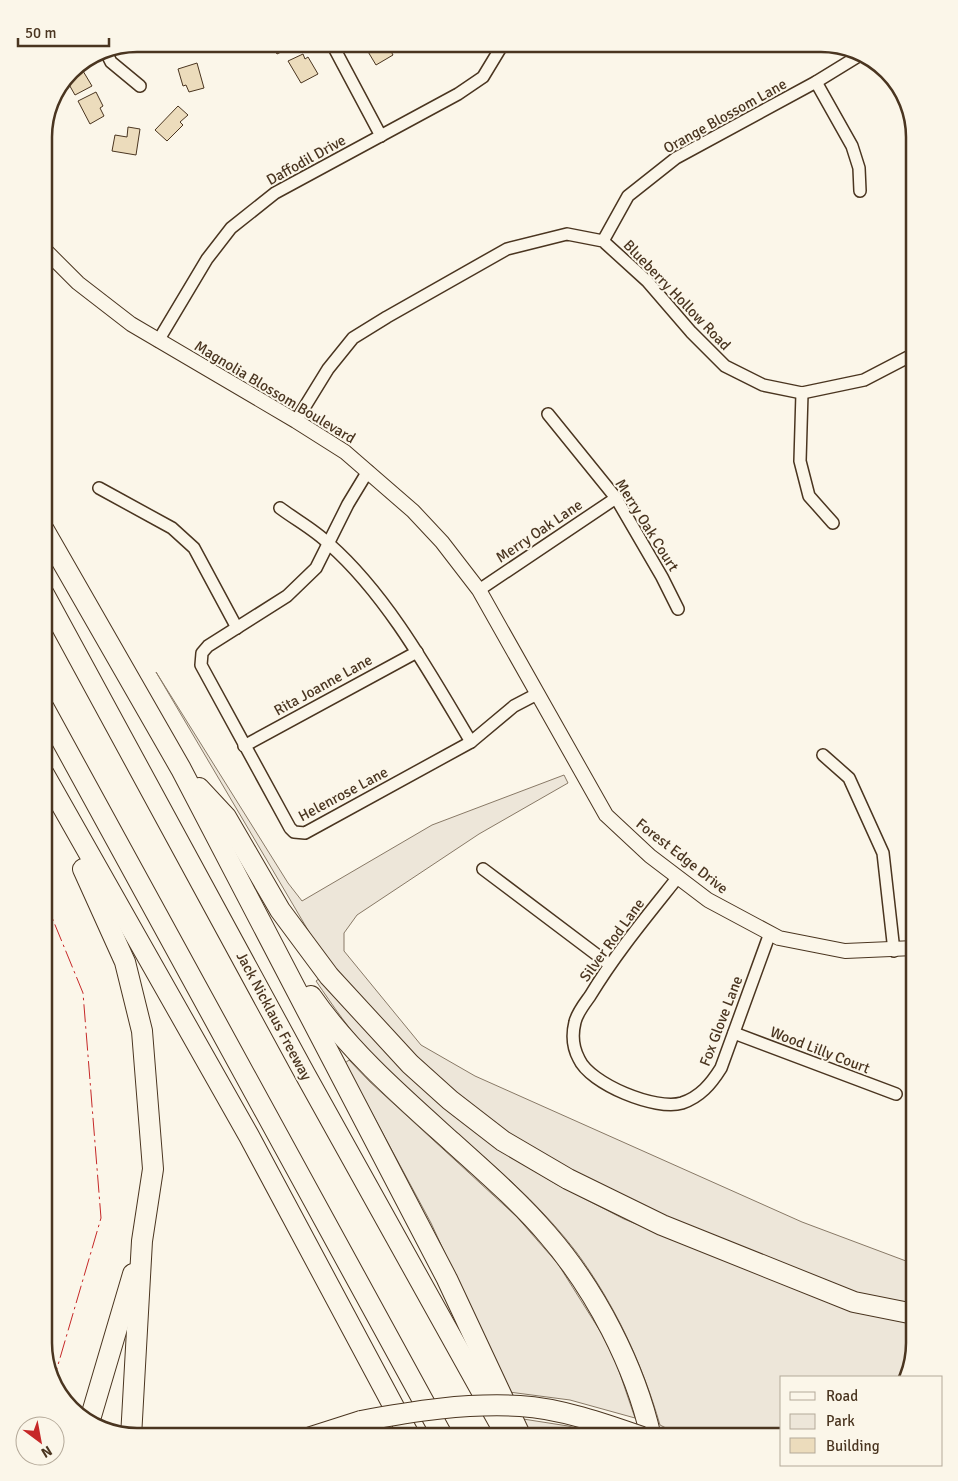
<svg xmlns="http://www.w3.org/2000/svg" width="958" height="1481" viewBox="0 0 958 1481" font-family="Signika,sans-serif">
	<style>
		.green { fill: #ede6d9; stroke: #887966 }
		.building { fill: #ecdcbc; stroke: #4a3520 }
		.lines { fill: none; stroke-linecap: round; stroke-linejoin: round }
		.minor-casing { stroke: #4a3520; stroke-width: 14 }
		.tertiary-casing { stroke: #4a3520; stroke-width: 16 }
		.motorway-casing { stroke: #4a3520; stroke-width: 22 }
		.minor { stroke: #fbf6e9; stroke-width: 11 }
		.tertiary { stroke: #fbf6e9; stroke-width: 14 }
		.motorway { stroke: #fbf6e9; stroke-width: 20 }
		.motorway-bridge-casing { stroke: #4a3520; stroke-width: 22; stroke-linecap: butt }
		.motorway-bridge { stroke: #fbf6e9; stroke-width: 20 }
		.power { stroke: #c62828; stroke-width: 1; stroke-dasharray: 18 4 2.5 4; stroke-linecap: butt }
		.labels { text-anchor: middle; stroke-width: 4; stroke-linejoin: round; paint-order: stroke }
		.street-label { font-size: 15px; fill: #4a3520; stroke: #fbf6e9 }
		.rim { fill: none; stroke: #4a3520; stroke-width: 2.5 }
	</style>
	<rect width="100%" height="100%" fill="#fbf6e9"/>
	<g class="green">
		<path d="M156,672l132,211 14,18 130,-76 132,-50 4,8 -89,51 -122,81 -13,18v18l77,94 54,31 327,146 112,42v44l-74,-19 -186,-74 -122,-65 -51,-37 -45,-36 -88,-91 -33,-44z"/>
		<path d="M320,978l193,180 43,26 68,35 170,69 65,23 55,13v19l-10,34h-122v60h-98l-24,-12c-18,-62 -45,-120 -83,-172 -58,-77 -141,-130 -206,-200 -21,-22 -38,-47 -55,-72z"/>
		<path d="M349,1060l21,22 147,135 41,47 44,70 15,31 18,53 -65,-18 -61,-8 -78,-169 -86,-160z"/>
		<path d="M523,1419l45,7 42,11h-78z"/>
	</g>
	<g class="building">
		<path d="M157,44h17l-13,7z"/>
		<path d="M271,44h26l-20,10z"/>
		<path d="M370,44h17l6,11 -17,10 -9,-15 5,-3z"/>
		<path d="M303,54l2,5 3,-2 10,17 -17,9 -13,-22z"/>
		<path d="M197,63l7,25 -15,4 -3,-7 -3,1 -5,-17z"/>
		<path d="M77,67l3,5 3,-1 9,15 -17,9 -8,-14 5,-10z"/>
		<path d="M96,92l7,14 -3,2 4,8 -14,8 -12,-23z"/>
		<path d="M178,106l10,9 -8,7 3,3 -16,16 -12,-11z"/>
		<path d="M128,127l12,2 -4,26 -24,-4 3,-16 12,2z"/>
	</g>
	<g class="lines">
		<g class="minor-casing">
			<g id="minor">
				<path d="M332,44l49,92"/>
				<path d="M105,50l6,12 29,24"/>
				<path d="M816,82l36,64 7,22 1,23"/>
				<path d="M603,241l25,-45 48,-38 140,-76 44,-27"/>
				<path d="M158,341l49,-82 24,-31 44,-35 183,-99 25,-17 20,-33"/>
				<path d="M802,393l-2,68 9,35 24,27"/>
				<path d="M548,414l68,84 46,79 16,32"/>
				<path d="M296,421l32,-52 25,-31 34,-21 120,-68 60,-15 36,7 44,40 44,51 34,34 38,19 39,8 62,-13 50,-26"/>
				<path d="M368,471l-20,33 -32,64 -29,28 -79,50 -6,7 -1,12 89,163 4,4 11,1 166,-91 43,-36 23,-12"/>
				<path d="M99,488l73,40 22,20 43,80"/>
				<path d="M280,508c16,12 35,22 49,36 59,52 102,131 142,198"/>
				<path d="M479,590l137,-92"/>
				<path d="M244,746l173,-94"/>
				<path d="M823,755l26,23 34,75 11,98"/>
				<path d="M483,869l126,95"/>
				<path d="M678,877c-31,39 -62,76 -88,119 -5,7 -13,17 -15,26 -3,12 -2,26 4,37 11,25 77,52 103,44 18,-6 29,-19 39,-35l49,-135"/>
				<path d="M734,1033l162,61"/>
			</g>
		</g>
		<g class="tertiary-casing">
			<path id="tertiary" d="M44,249l34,34 53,41 165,97 49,31 68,59 29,31 37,48 127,225 44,41 58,44 71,38 66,13 69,-3"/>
		</g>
		<g class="motorway-casing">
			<g id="motorway">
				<path d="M44,530l137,239 266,510 74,158"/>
				<path d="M44,594l261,480 202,363"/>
				<path d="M44,708l399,729"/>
				<path d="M44,774l205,362 161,301"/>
				<path d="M199,788l27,29 54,93 49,66 81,88 40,36 53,41 65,38 94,46 192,77 60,12"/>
				<path d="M83,869l42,93 17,69 11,138 -11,72 -11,196"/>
				<path d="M311,996c39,56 91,101 141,146 32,29 67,59 95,92 48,55 88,132 104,203"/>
				<path d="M89,1423l44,-149"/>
				<path d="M311,1437l50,-16"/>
			</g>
		</g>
		<use href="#minor" class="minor"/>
		<use href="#tertiary" class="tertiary"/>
		<use href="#motorway" class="motorway"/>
		<g class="motorway-bridge-casing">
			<path id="motorway-bridge" d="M361,1421c53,-10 105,-18 159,-15 39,2 85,18 122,31"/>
		</g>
		<use href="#motorway-bridge" class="motorway-bridge"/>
		<path class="power" d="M44,898l39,95 18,225 -48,164"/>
	</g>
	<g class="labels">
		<g class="street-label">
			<text transform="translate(725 116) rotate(-29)" y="5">Orange Blossom Lane</text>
			<text transform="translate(306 160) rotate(-29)" y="5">Daffodil Drive</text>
			<text transform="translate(677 295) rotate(46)" y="5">Blueberry Hollow Road</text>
			<text transform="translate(275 392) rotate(31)" y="5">Magnolia Blossom Boulevard</text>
			<text transform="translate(647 525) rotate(58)" y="5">Merry Oak Court</text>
			<text transform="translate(539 531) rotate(-34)" y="5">Merry Oak Lane</text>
			<text transform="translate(323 685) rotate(-29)" y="5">Rita Joanne Lane</text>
			<text transform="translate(343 794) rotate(-28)" y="5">Helenrose Lane</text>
			<text transform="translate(682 856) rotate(38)" y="5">Forest Edge Drive</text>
			<text transform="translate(612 940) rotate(-54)" y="5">Silver Rod Lane</text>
			<text transform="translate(274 1016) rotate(62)" y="5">Jack Nicklaus Freeway</text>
			<text transform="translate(721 1021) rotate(-69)" y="5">Fox Glove Lane</text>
			<text transform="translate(820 1050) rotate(21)" y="5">Wood Lilly Court</text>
		</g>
	</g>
	<path d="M0 0H958V1481H0ZM137 52H821A85 85 0 0 1 906 137V1343A85 85 0 0 1 821 1428H137A85 85 0 0 1 52 1343V137A85 85 0 0 1 137 52Z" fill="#fbf6e9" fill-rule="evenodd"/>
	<path class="rim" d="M137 52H821A85 85 0 0 1 906 137V1343A85 85 0 0 1 821 1428H137A85 85 0 0 1 52 1343V137A85 85 0 0 1 137 52Z"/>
	<rect x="780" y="1376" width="162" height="90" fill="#fbf6e9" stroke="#b4a999"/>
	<rect x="790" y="1392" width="25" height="8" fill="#fbf6e9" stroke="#b4a999"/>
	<text x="826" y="1401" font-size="15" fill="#4a3520">Road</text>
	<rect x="790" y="1414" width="25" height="15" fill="#ede6d9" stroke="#b4a999"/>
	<text x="826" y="1426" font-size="15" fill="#4a3520">Park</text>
	<rect x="790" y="1438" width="25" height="15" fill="#ecdcbc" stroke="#b4a999"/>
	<text x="826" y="1451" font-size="15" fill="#4a3520">Building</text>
	<g transform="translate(40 1441) rotate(148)"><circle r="24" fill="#fbf6e9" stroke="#b4a999"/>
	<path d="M0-4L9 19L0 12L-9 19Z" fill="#c62828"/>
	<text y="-8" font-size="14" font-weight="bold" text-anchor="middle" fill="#4a3520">N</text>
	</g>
	<path d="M18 38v8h91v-8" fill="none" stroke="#4a3520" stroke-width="2.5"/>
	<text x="25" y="38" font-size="15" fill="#4a3520" stroke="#fbf6e9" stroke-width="4" paint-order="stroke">50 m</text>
</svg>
